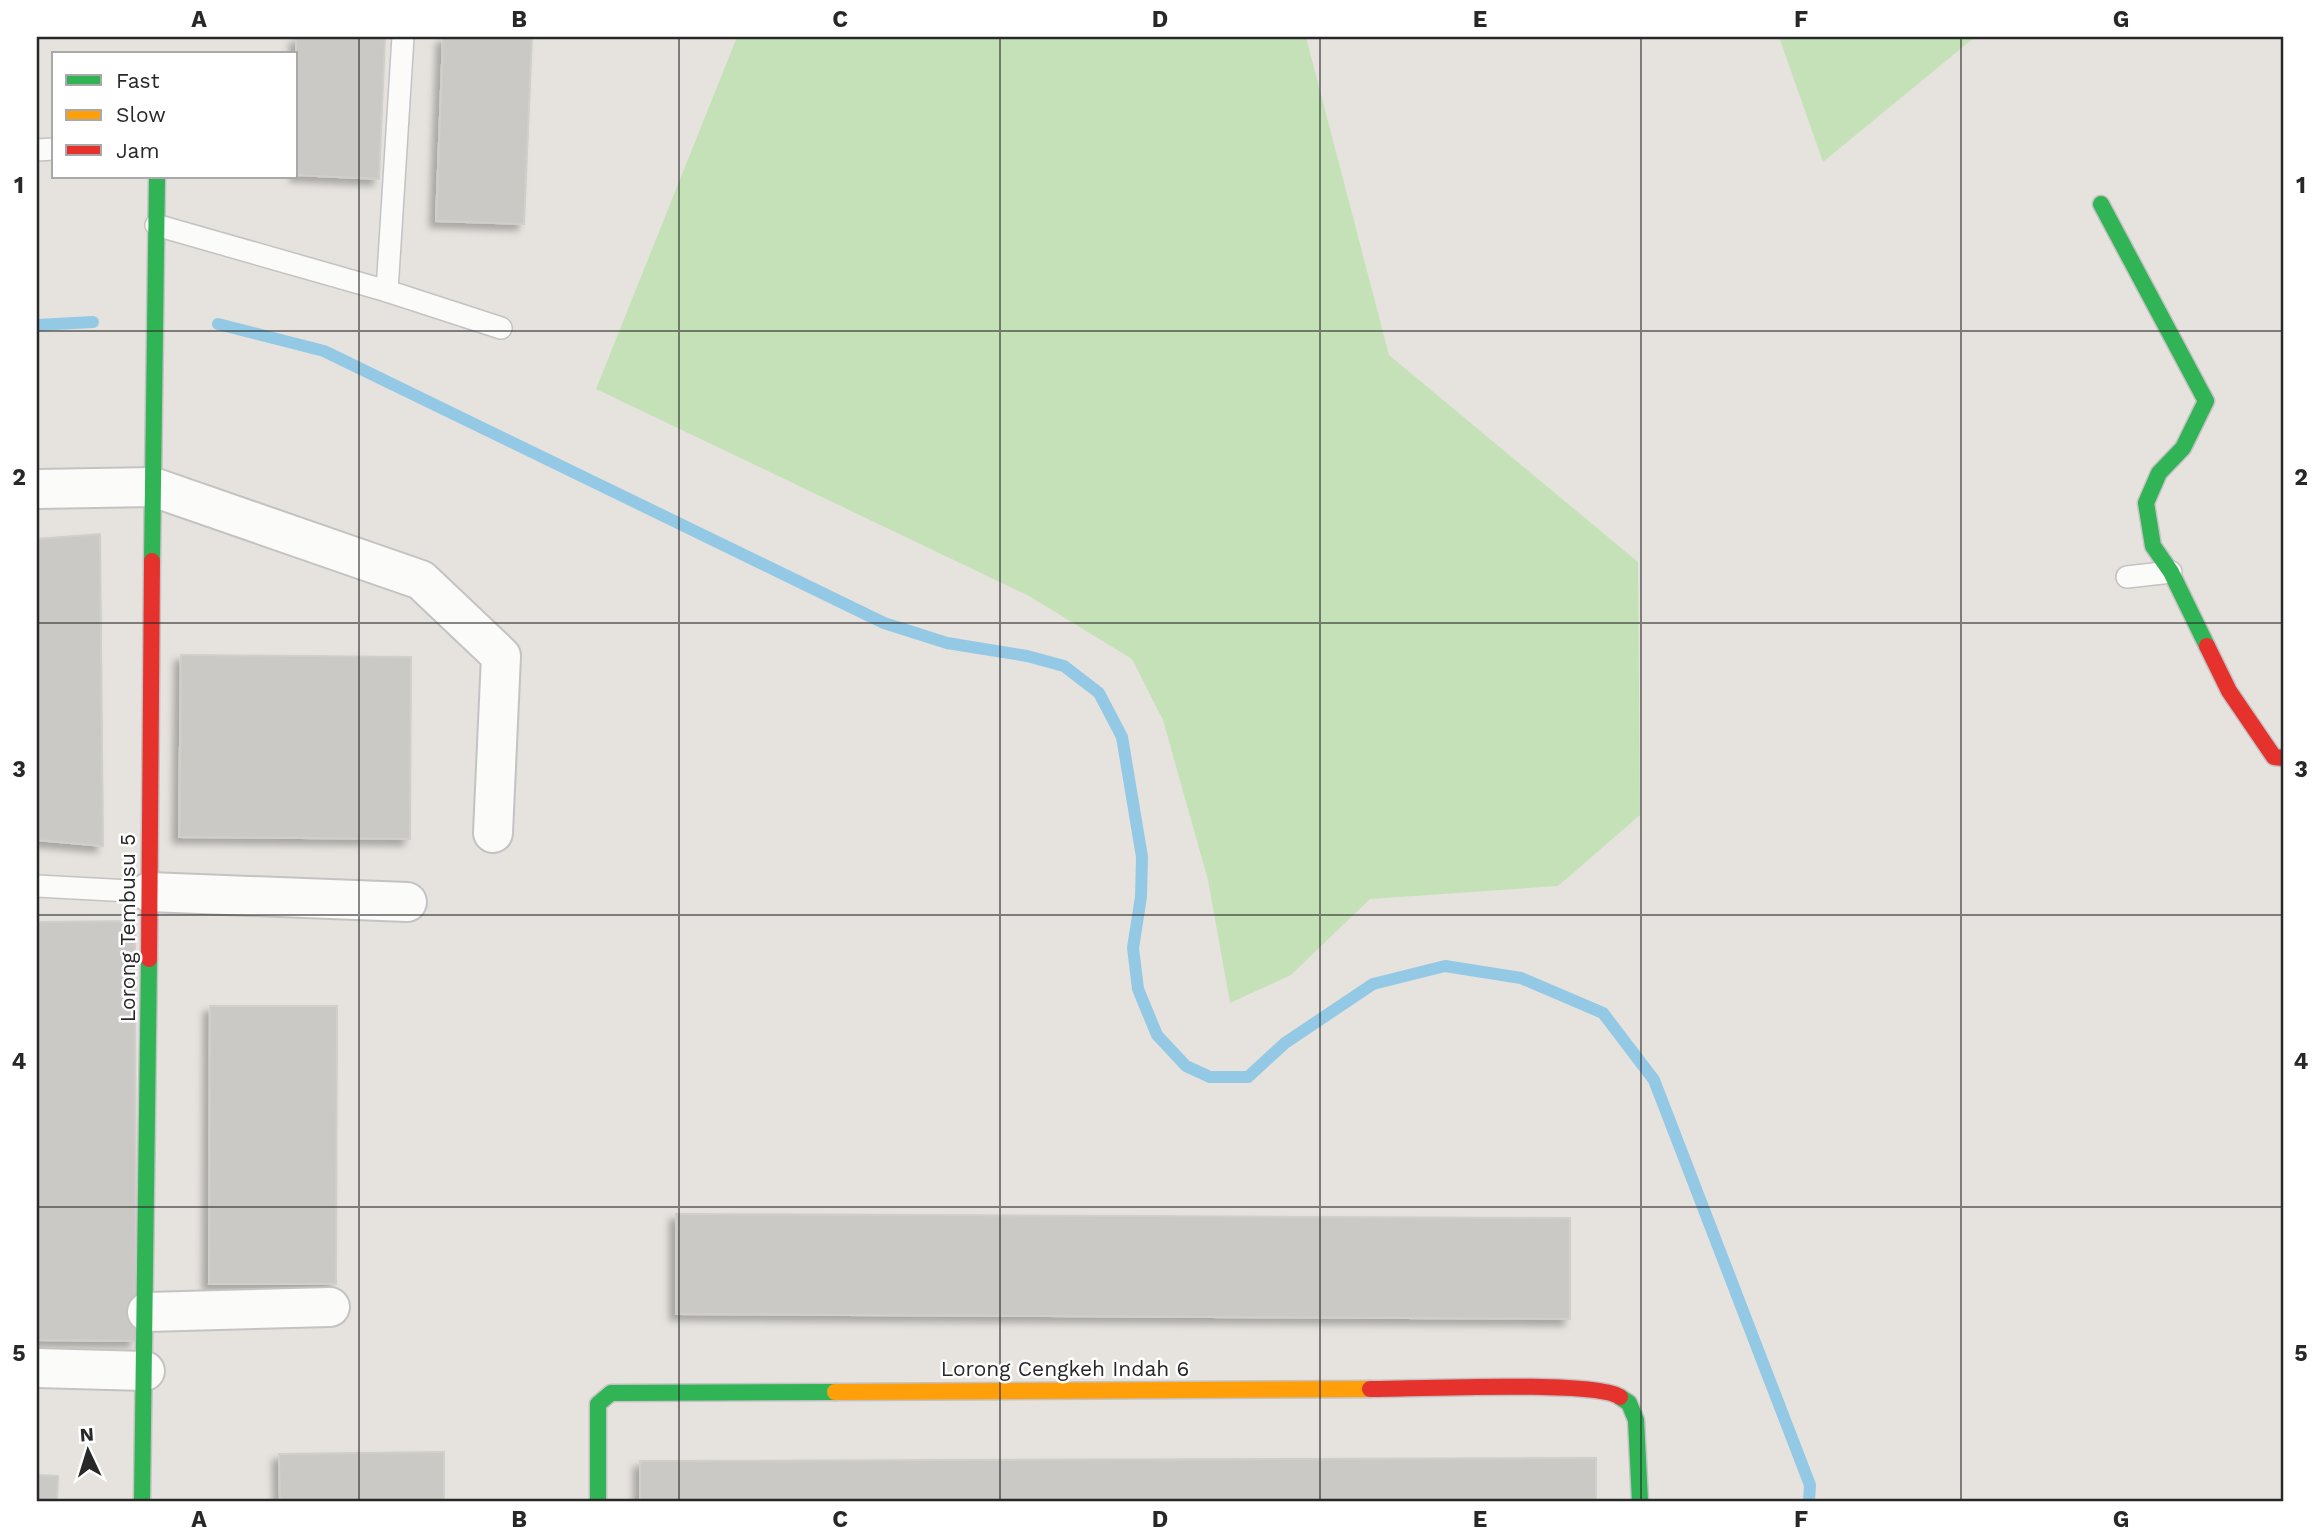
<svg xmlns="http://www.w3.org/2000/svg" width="2320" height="1538" viewBox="0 0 2320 1538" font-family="'Work Sans',sans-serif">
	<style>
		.green { fill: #c5e1b8 }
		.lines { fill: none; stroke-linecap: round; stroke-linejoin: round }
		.stream { stroke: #93c9e5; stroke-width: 12 }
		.building { fill: #cbc9c5; stroke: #d1cfca; stroke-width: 2; filter: url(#shadow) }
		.lane-casing { stroke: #c4c2c3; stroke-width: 24 }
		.street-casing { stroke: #c4c2c3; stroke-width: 42 }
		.fast-casing { stroke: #c4c2c3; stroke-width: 19 }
		.slow-casing { stroke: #c4c2c3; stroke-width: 19 }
		.jam-casing { stroke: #c4c2c3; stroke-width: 19 }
		.lane { stroke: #fbfbfa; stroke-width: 21 }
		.street { stroke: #fbfbfa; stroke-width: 38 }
		.fast { stroke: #30b455; stroke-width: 16 }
		.slow { stroke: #ff9f0a; stroke-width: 16 }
		.jam { stroke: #e5322d; stroke-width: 16 }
		.grid { fill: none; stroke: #282828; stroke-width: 2; stroke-opacity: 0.55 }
		.labels { text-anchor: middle; stroke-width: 5; stroke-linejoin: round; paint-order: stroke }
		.street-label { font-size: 21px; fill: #282828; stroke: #fff }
		.neatline { fill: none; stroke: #282828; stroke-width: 2.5 }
		.grid-label { font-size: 23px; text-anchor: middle; font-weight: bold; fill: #282828 }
	</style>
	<defs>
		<filter id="shadow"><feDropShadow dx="-6" dy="6" stdDeviation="3.5" flood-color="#0004"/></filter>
	</defs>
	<rect width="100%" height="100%" fill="#e6e3de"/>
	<g class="green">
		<path d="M737,37h569l83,318 249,207 2,253 -82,71 -188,13 -79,76 -61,28 -22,-123 -45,-160 -31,-61 -103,-63 -433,-207z"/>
		<path d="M1779,37h196l-152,125z"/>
	</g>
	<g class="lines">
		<g class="stream">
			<path d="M218,324l106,27 560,272 63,20 80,13 37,10 35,27 23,44 20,120 -1,40 -8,51 5,41 19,46 29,31 24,11h38l37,-34 88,-59 72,-18 76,12 82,35 51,67 156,405 -1,16"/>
			<path d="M37,325l56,-3"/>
		</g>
	</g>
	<g class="building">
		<path d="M296,37h89l-6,142 -83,-4z"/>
		<path d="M443,37h89l-8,187 -88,-3z"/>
		<path d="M100,534l3,312 -66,-6v-301z"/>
		<path d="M181,655l230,2 -1,182 -231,-2z"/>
		<path d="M135,921l1,420 -99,-1v-418z"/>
		<path d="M210,1006h127l-1,278h-127z"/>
		<path d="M676,1214l894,4v101l-894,-5z"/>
		<path d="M444,1452v49h-164l-1,-47z"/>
		<path d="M1596,1458v43h-956v-40z"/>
		<path d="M37,1475l21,1 -1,25h-20z"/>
	</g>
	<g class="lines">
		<g class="lane-casing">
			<g id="lane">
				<path d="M37,150l17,-1"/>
				<path d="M156,225l231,66 114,37"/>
				<path d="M387,291l16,-254"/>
				<path d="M2127,577l44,-5"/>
				<path d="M37,886l112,6"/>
			</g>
		</g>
		<g class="street-casing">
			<g id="street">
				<path d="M37,489l116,-2 268,93 80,76 -8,177"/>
				<path d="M149,892l258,10"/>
				<path d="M147,1312l183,-5"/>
				<path d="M37,1368l108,3"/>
			</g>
		</g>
		<g class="fast-casing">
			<g id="fast">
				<path d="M2101,204l105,197 -23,47 -24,25 -13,30 7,43 18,26 36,74"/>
				<path d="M152,561l5,-384"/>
				<path d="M1620,1397l9,6 7,17 4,81"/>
				<path d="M142,1501l7,-542"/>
				<path d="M598,1501v-97l13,-11 224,-1"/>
			</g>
		</g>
		<g class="slow-casing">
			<path id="slow" d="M835,1392l535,-3"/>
		</g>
		<g class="jam-casing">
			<g id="jam">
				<path d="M2207,646l22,45 45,66 9,1"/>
				<path d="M149,959l3,-398"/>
				<path d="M1370,1389c41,0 226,-9 250,8"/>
			</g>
		</g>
		<use href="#lane" class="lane"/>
		<use href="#street" class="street"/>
		<use href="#fast" class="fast"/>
		<use href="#slow" class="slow"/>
		<use href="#jam" class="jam"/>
	</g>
	<path class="grid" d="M359,37v1464M679,37v1464M1000,37v1464M1320,37v1464M1641,37v1464M1961,37v1464M37,331h2246M37,623h2246M37,915h2246M37,1207h2246"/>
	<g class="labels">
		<g class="street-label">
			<text transform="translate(128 928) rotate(-90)" y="7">Lorong Tembusu 5</text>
			<text x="1065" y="1376">Lorong Cengkeh Indah 6</text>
		</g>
	</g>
	<rect width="2320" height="1538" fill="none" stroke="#ffffff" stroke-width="77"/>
	<rect x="52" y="52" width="245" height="126" fill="#ffffff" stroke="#a9a9a9" stroke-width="2"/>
	<rect x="66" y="75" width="35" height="10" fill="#30b455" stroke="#a9a9a9" stroke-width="2"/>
	<text x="116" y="88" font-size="21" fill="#282828">Fast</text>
	<rect x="66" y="110" width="35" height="10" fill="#ff9f0a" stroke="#a9a9a9" stroke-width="2"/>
	<text x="116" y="122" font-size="21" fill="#282828">Slow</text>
	<rect x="66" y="145" width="35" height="10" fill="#e5322d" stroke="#a9a9a9" stroke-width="2"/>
	<text x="116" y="158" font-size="21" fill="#282828">Jam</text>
	<g transform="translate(88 1451) rotate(356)" stroke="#ffffff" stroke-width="5" paint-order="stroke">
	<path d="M0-5L12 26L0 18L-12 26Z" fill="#282828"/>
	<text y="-10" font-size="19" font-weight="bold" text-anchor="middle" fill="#282828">N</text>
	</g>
	<rect x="38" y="38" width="2244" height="1462" class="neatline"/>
	<g class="grid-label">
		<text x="199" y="27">A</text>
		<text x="519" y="27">B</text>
		<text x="840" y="27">C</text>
		<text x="1160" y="27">D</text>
		<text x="1480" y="27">E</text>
		<text x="1801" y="27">F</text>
		<text x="2121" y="27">G</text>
		<text x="19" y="193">1</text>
		<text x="2301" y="193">1</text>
		<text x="19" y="485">2</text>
		<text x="2301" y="485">2</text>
		<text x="19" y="777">3</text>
		<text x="2301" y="777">3</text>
		<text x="19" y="1069">4</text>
		<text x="2301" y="1069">4</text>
		<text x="19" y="1361">5</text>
		<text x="2301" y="1361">5</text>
		<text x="199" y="1527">A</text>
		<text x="519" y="1527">B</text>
		<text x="840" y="1527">C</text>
		<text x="1160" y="1527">D</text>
		<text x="1480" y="1527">E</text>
		<text x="1801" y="1527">F</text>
		<text x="2121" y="1527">G</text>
	</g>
</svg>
